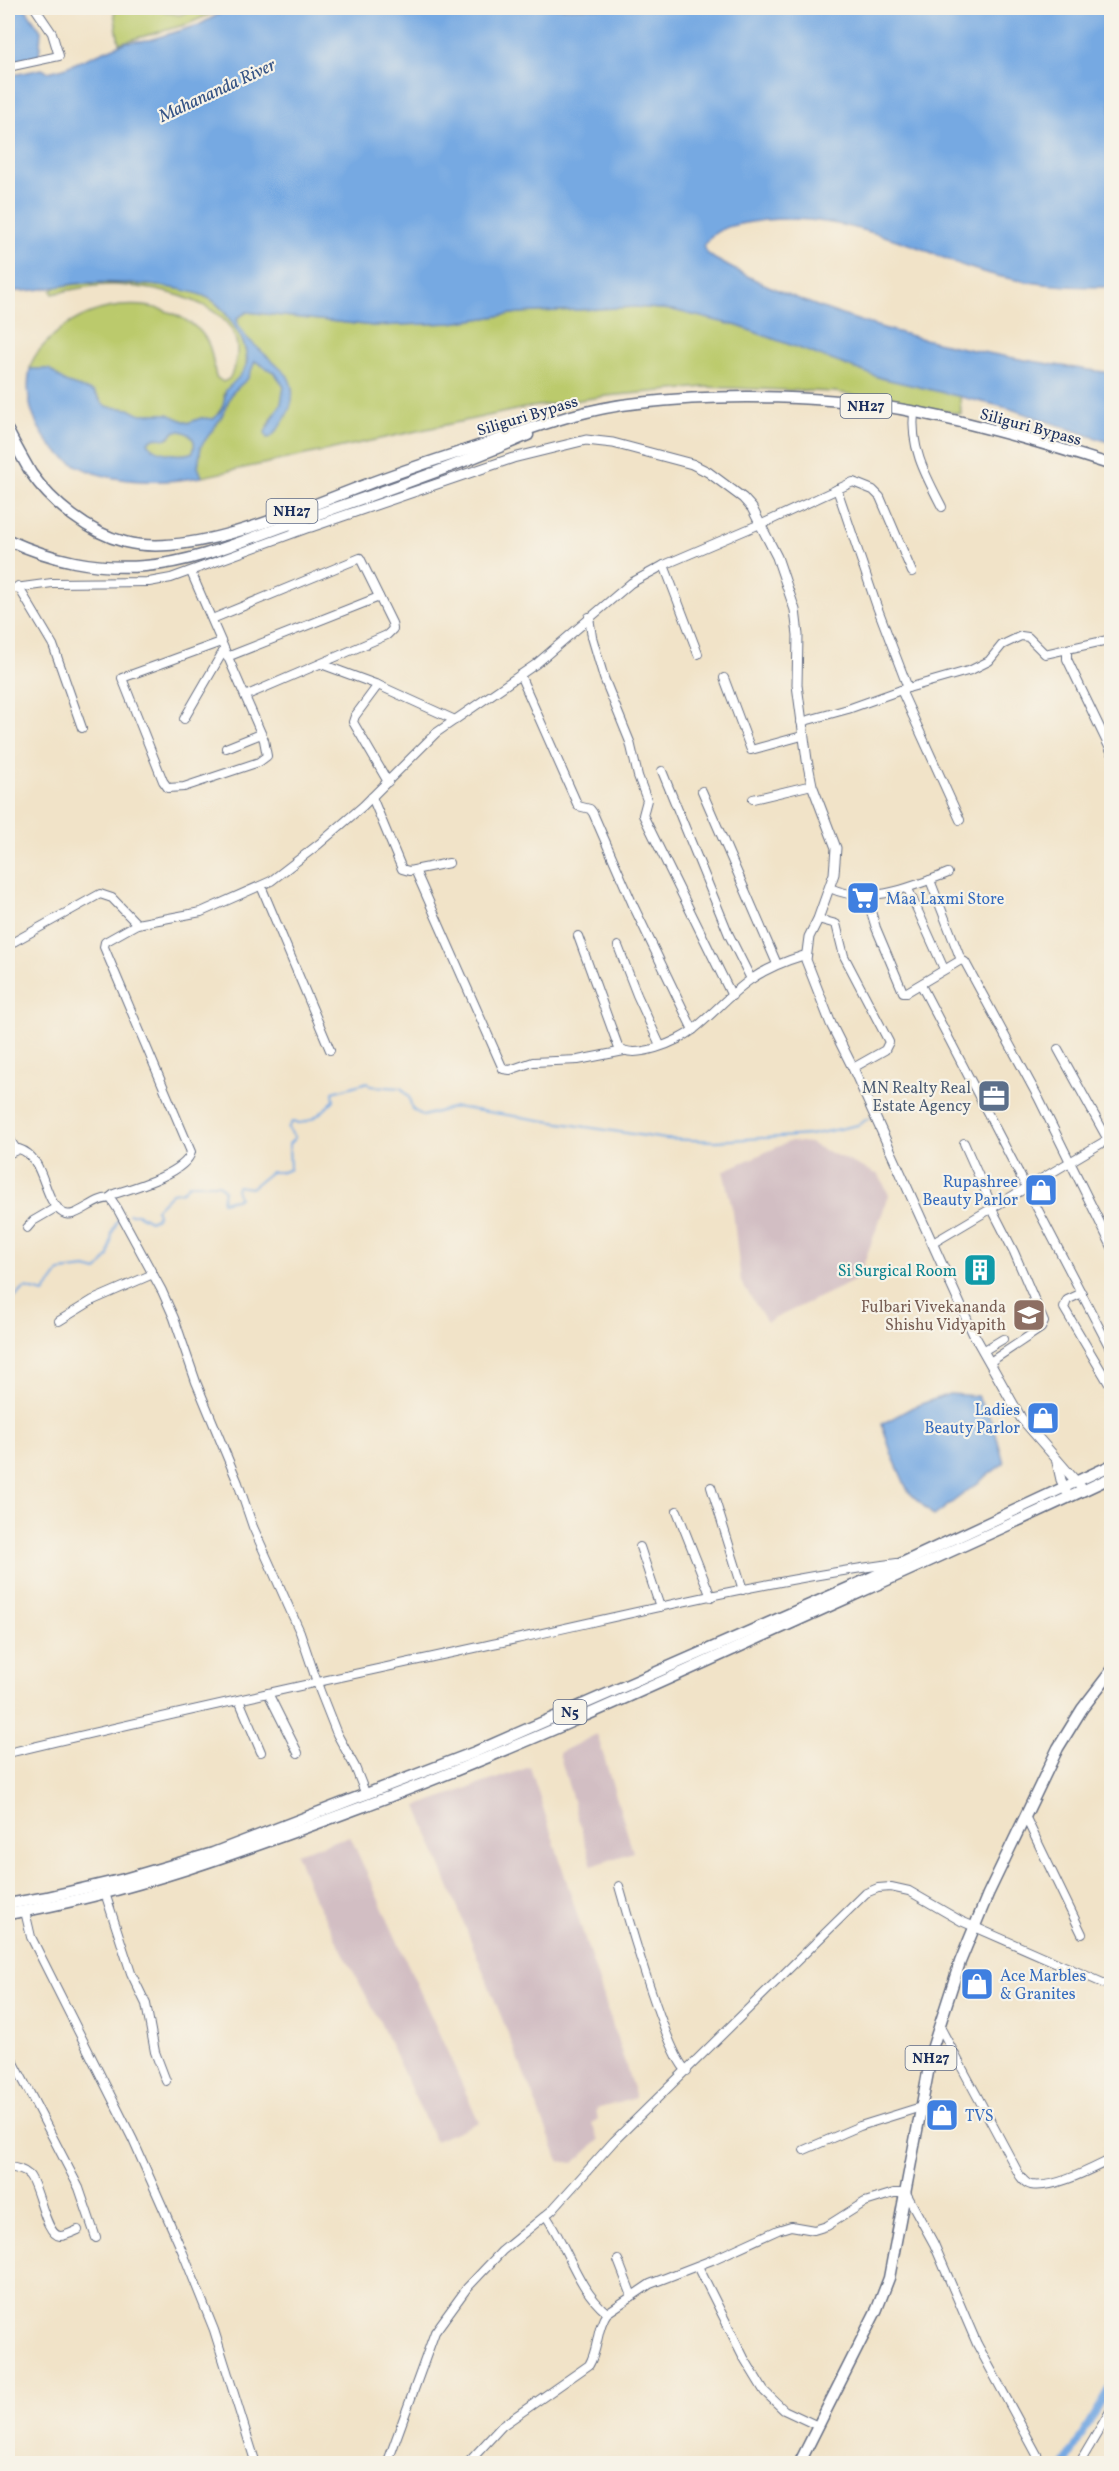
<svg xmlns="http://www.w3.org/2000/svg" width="1119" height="2471" viewBox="0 0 1119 2471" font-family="Vollkorn,serif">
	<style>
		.industrial { fill: #d2bec3 }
		.green { fill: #bbca6c; stroke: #6b7c65; stroke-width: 1.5 }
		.water { fill: #76a9e2; stroke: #486ca0; stroke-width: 1.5; fill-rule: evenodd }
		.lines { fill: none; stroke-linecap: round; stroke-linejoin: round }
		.stream { stroke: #76a9e2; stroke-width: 2 }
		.canal { stroke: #76a9e2; stroke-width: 7 }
		.minor-casing { stroke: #666e83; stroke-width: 10 }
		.major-casing { stroke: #666e83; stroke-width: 11 }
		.highway-casing { stroke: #666e83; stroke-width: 13 }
		.minor { stroke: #fff; stroke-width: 8 }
		.major { stroke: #fff; stroke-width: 9 }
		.highway { stroke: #fff; stroke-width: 10 }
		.labels { text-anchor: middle; stroke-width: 4.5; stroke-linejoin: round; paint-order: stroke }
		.shield { fill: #f7f3e8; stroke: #5d6a87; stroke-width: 1.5 }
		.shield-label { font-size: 15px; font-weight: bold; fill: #1b2f5e }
		.street-label { font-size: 16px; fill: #1b2f5e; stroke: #f7f3e8 }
		.shop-label { font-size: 16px; fill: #366cbe; stroke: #f7f3e8; text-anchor: start }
		.service-label { font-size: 16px; fill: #4e5e75; stroke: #f7f3e8; text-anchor: end }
		.culture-label { font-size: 16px; fill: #0d838f; stroke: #f7f3e8; text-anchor: end }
		.education-label { font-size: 16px; fill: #785e54; stroke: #f7f3e8; text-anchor: end }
		.water-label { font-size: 18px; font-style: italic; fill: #365486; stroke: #f7f3e8 }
	</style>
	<rect width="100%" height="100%" fill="#f7f3e8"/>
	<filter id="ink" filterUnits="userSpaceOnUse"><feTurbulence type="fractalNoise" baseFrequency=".0167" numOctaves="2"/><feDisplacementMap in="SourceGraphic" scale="12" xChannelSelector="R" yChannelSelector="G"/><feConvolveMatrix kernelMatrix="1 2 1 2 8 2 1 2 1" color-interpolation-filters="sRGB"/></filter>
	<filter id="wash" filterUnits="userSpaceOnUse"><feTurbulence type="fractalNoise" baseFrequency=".008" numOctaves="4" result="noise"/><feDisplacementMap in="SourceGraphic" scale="24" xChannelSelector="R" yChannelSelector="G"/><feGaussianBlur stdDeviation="1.35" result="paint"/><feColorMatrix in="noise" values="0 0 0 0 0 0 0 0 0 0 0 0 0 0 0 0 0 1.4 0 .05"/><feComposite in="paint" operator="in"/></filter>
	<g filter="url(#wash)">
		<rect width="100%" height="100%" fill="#f1e3c8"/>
		<g class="industrial">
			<path d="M791,1141l18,2 70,32 10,20 -31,84 -91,43 -26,-40 -8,-70 -10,-41z"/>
			<path d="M597,1734l36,118 -41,14 -33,-113z"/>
			<path d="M530,1767l106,331 -40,11 2,10 -6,4 7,17 -25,23 -15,-2 -142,-355z"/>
			<path d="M350,1836l129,286 -44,19 -57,-123 -66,-124 -16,-41z"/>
		</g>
		<g class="green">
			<path d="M117,8h35l27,7 18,-7h27l-36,16 -69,19 -5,-31z"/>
			<path d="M87,283c34,1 93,-1 123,16 12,7 22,23 29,35 6,12 11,27 4,40 -4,7 -13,13 -19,20l1,9 -11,16 -13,-1 -13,5 -20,-9h-30l-9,-5 -20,-2 -6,-3 -5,-8 -33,-14 -16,-13h-19c1,-10 10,-20 17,-27 37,-41 109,-51 152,-12 14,14 13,31 17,47l7,5 6,-3c38,-72 -68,-93 -117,-94 -20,0 -40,4 -59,9l-2,-3 7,-5z"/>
			<path d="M635,307l38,3 65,16 143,52 79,18 1,18 -126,-22 -130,-5 -98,9 -82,12 -323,69 -4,-10 3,-21 20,-28 11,-25 16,-15 7,-17 20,12 9,14 -3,17 -14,22 7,8c36,-50 15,-57 -23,-92 -8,-7 -13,-14 -14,-24l10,-6 127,14 77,-3 67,-10z"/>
			<path d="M175,431c13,-1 23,7 18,21 -10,5 -37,2 -44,-7l-1,-3 5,-4h16z"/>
		</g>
		<g class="water">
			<path d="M8,8h17l16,23 -2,26 -31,7z"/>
			<path d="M230,8h881v279c-48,1 -98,-4 -144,-20 -16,-5 -31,-13 -47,-19 -56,-20 -115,-37 -175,-25 -17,3 -33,7 -41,23l3,7 8,6c121,68 260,96 396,114v70l-103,-35 -127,-30 -143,-52 -65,-16 -38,-3 -117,6 -67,10 -77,3 -127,-14 -10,6 1,7 8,12 41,38c13,22 0,45 -16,62l-4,1 -2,-6 16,-28 3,-17 -9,-14 -20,-12 -7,17 -16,15 -11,25 -20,28 -3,21 4,10c-56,9 -133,8 -163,-49 -10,-18 -13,-39 -9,-59h19l16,13 29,10 9,12 6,3 20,2 9,5h30l20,9 13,-5 13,1c11,-12 9,-15 12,-29 19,-19 29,-26 14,-54 -7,-13 -16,-28 -28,-36 -23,-15 -99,-19 -127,-17 -26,2 -51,10 -77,8v-215l34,-7 6,3 16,-4 62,-26 23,-2 50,-15zM175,431c13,-1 23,7 18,21 -10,5 -37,2 -44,-7l-1,-3 5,-4c15,0 10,4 22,-7z"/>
			<path d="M949,1394l28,2 16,27 11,40 -70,53 -26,-25 -16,-36 -10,-31 31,-17z"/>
		</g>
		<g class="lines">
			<g class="stream">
				<path d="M129,1214h8l13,7 6,-3 2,-4 -2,-5 16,-16 11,-2 6,-7h30l5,6 -2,12 17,-4 -3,-9 1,-3 14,2 20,-16h12l7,-3 -1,-25 6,-6 -7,-10 4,-6c16,5 32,-11 42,-22l-1,-8 35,-10 2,4 31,2 8,9 3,12 11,7 32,-9 210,32 51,2 94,-6 48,-10 11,-7"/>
				<path d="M8,1304l17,-16 19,5 16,-22 26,-3 11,3 12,-15 3,-23 6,-14"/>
			</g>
			<path class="canal" d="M1065,2464l47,-81"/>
		</g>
	</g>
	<g filter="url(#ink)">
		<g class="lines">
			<g class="minor-casing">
				<g id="minor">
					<path d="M8,67l51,-11 -7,-23 -17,-25"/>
					<path d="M914,412c-4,36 12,64 28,95"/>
					<path d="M837,489l39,115 32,84"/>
					<path d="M760,525l93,-43 20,8 7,7 32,75"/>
					<path d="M664,565l34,89"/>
					<path d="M191,572l73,168 3,16 -8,6 -75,25 -16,1 -5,-7 -41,-103 99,-36"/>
					<path d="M18,586l35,59 29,83"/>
					<path d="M8,589l44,-6 97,-1 22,-4 137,-50"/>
					<path d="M589,617l3,20 12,41 26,64 8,34 9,24 -4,15 89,181"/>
					<path d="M212,619l148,-61 32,65 1,6 -6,6 -142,61"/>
					<path d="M1067,650v9l45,94"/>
					<path d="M227,657l152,-60"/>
					<path d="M321,664l57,21 77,35"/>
					<path d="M520,675l58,131 12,3 3,4 40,92 60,125"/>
					<path d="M724,678l27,72 51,-14"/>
					<path d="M378,685l-23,31 -2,6 35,60"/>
					<path d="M901,690l59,130"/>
					<path d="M184,719l40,-69"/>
					<path d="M801,722l47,-13 53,-19 70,-20 18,-9 13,-16 19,-9 7,1 17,17 67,-15"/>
					<path d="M226,748l35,-14"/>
					<path d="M662,771l67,164 22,44"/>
					<path d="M702,791l75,173"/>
					<path d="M372,797l30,72 7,2 40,-8"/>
					<path d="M753,799l59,-14"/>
					<path d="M415,870l88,199 7,1 23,-8 45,-2 46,-9"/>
					<path d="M930,880l31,80"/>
					<path d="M261,886l69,164"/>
					<path d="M830,888c39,18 81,-1 118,-15"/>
					<path d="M908,889l36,80"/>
					<path d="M866,895l10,33 27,64h4l54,-32 4,2 73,135 74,150"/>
					<path d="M818,919l18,5 8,32 45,86 -4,8 -32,18"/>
					<path d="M578,936l40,110c14,16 62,-5 76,-17 19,-15 36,-35 56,-49 17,-12 35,-19 55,-25"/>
					<path d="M8,945l92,-51 12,4 25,26"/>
					<path d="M618,946l19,49 23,50"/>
					<path d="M921,985l191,367"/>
					<path d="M1058,1049l54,98"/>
					<path d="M8,1137l8,12"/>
					<path d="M964,1143l29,65"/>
					<path d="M8,1154l11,-5c27,8 23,52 44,64 13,8 33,-18 48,-14l6,9 45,83 12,27 22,64 42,101 15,44 47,105 20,59 17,43 18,33 11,28"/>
					<path d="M109,1198l5,-4c19,-6 72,-21 77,-42l-87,-205 1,-5 32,-18 64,-12 70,-31 48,-37 44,-38 73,-73 100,-69 95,-81 33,-18 96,-41"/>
					<path d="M27,1228l6,-7 24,-14"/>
					<path d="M933,1243l179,-106"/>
					<path d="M1082,1293l-15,7 -3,8 48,81"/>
					<path d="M59,1321l34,-21 60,-26"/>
					<path d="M983,1351l20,-12"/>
					<path d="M990,1362l51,-34 3,-6 -30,-70 -22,-43"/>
					<path d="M711,1487l32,103"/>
					<path d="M677,1511l34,86"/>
					<path d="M640,1547l20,60"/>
					<path d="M268,1693l30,60"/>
					<path d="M239,1700l22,52"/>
					<path d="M8,1753c168,-41 338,-77 508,-114 127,-28 253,-59 381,-76"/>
					<path d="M1025,1816l57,118"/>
					<path d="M619,1886c9,32 48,169 68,185"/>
					<path d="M105,1893l26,80 15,31 9,48 11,29"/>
					<path d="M25,1911l6,26 102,203 50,113 31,77 42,134"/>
					<path d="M939,2025l81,151c3,4 6,8 11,9 24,4 60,-16 81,-26"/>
					<path d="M8,2051l71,137 17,50"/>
					<path d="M804,2150l56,-24 61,-19"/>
					<path d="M8,2167c7,1 15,2 21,8 10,11 16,60 31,61 6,0 13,-4 18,-6"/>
					<path d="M546,2216c22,32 31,72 61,97"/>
					<path d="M618,2260l14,36"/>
					<path d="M698,2266l46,92 20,33 20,19 34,16"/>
					<path d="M387,2464l48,-132 32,-44 35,-37 50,-41 62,-69 252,-248 12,-5 13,-1 18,4 52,30 151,66"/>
					<path d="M467,2464l35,-38 87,-61c10,-16 7,-37 18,-52l43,-29 62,-24 66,-30 13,-4 23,4 13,-4 38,-24 29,-9h12l28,51 43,100 65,120"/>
					<path d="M1079,2464l33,-56"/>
				</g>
			</g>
			<g class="major-casing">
				<g id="major">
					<path d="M290,524l5,3h16l202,-69 73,-18 27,3 79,21 16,8 35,26 9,10 25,49 18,53 3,25 -1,50 10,75 5,25 24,63 -2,26 -16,45 -9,18 -3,23 25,64 22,44 120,265 48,85 59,68"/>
					<path d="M1057,1462l4,18 5,11"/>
				</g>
			</g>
			<g class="highway-casing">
				<g id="highway">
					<path d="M8,431c7,14 15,28 23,42 21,30 58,60 94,69 67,17 176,-33 240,-57 44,-17 90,-31 135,-46 46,-16 89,-31 138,-36 87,-10 192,-8 278,9 66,13 131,32 196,53"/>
					<path d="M8,540c44,20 87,30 137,26 51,-4 100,-26 148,-43 79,-28 159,-55 235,-88"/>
					<path d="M8,1904l39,-7 77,-18 89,-26 262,-101 380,-167 257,-120"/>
					<path d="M8,1914c124,-21 241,-65 359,-109 139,-52 273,-113 407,-174 113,-51 226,-101 338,-154"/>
					<path d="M799,2464l78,-155 12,-31 44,-232 27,-84 28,-68 70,-146 24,-39 30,-39"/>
				</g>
			</g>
			<use href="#minor" class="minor"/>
			<use href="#major" class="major"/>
			<use href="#highway" class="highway"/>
		</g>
	</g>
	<defs>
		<g id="supermarket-square" transform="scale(1.725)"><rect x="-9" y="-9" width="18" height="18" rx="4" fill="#3f7fe0" stroke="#f7f3e8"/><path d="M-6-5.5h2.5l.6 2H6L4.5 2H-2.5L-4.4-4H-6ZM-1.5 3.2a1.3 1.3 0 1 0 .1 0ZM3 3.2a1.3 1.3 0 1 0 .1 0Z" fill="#fff"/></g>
		<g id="office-square" transform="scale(1.725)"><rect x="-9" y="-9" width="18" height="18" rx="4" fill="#5c6f8a" stroke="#f7f3e8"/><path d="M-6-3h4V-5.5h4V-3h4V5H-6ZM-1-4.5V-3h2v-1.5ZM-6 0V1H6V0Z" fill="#fff"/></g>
		<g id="shop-square" transform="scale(1.725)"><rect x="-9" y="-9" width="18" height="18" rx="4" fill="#3f7fe0" stroke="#f7f3e8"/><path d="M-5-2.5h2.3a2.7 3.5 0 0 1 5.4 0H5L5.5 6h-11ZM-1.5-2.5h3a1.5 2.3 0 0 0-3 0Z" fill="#fff"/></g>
		<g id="building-square" transform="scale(1.725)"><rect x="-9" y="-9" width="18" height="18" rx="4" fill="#0f9aa8" stroke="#f7f3e8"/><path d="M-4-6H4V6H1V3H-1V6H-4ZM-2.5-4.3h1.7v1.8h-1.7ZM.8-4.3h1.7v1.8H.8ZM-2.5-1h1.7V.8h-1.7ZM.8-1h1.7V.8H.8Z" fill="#fff"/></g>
		<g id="school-square" transform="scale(1.725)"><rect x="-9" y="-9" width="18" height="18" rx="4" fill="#8d6e63" stroke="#f7f3e8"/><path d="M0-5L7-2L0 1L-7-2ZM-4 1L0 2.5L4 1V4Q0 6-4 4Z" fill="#fff"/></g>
	</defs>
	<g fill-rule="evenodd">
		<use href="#supermarket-square" x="863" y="898"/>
		<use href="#office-square" x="994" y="1096"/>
		<use href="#shop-square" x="1041" y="1190"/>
		<use href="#building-square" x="980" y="1270"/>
		<use href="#school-square" x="1029" y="1315"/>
		<use href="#shop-square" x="1043" y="1418"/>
		<use href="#shop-square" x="977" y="1984"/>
		<use href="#shop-square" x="942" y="2115"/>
	</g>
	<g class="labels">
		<g class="shield">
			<rect x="840.5" y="394" width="51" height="24" rx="4.5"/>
			<rect x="266.5" y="499" width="51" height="24" rx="4.5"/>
			<rect x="553.5" y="1700" width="33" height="24" rx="4.5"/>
			<rect x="905.5" y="2046" width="51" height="24" rx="4.5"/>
		</g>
		<g class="shield-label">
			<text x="866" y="411">NH27</text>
			<text x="292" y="516">NH27</text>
			<text x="570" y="1717">N5</text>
			<text x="931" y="2063">NH27</text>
		</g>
		<g class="street-label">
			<text transform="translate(527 415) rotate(-17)" y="6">Siliguri Bypass</text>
			<text transform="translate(1031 426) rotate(15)" y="6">Siliguri Bypass</text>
		</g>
		<g class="shop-label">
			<text x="886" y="904">Maa Laxmi Store</text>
			<text x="1018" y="1187" text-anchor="end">Rupashree<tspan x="1018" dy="18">Beauty Parlor</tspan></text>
			<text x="1020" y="1415" text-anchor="end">Ladies<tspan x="1020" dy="18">Beauty Parlor</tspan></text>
			<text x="1000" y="1981">Ace Marbles<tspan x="1000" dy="18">&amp; Granites</tspan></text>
			<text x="965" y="2121">TVS</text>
		</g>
		<g class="service-label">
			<text x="971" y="1093">MN Realty Real<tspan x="971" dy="18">Estate Agency</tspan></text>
		</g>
		<g class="culture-label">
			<text x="957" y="1276">Si Surgical Room</text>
		</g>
		<g class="education-label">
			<text x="1006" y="1312">Fulbari Vivekananda<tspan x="1006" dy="18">Shishu Vidyapith</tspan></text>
		</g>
		<g class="water-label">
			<text transform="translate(217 90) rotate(-25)" y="6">Mahananda River</text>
		</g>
	</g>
	<rect width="1119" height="2471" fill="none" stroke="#f7f3e8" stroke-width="30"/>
</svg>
